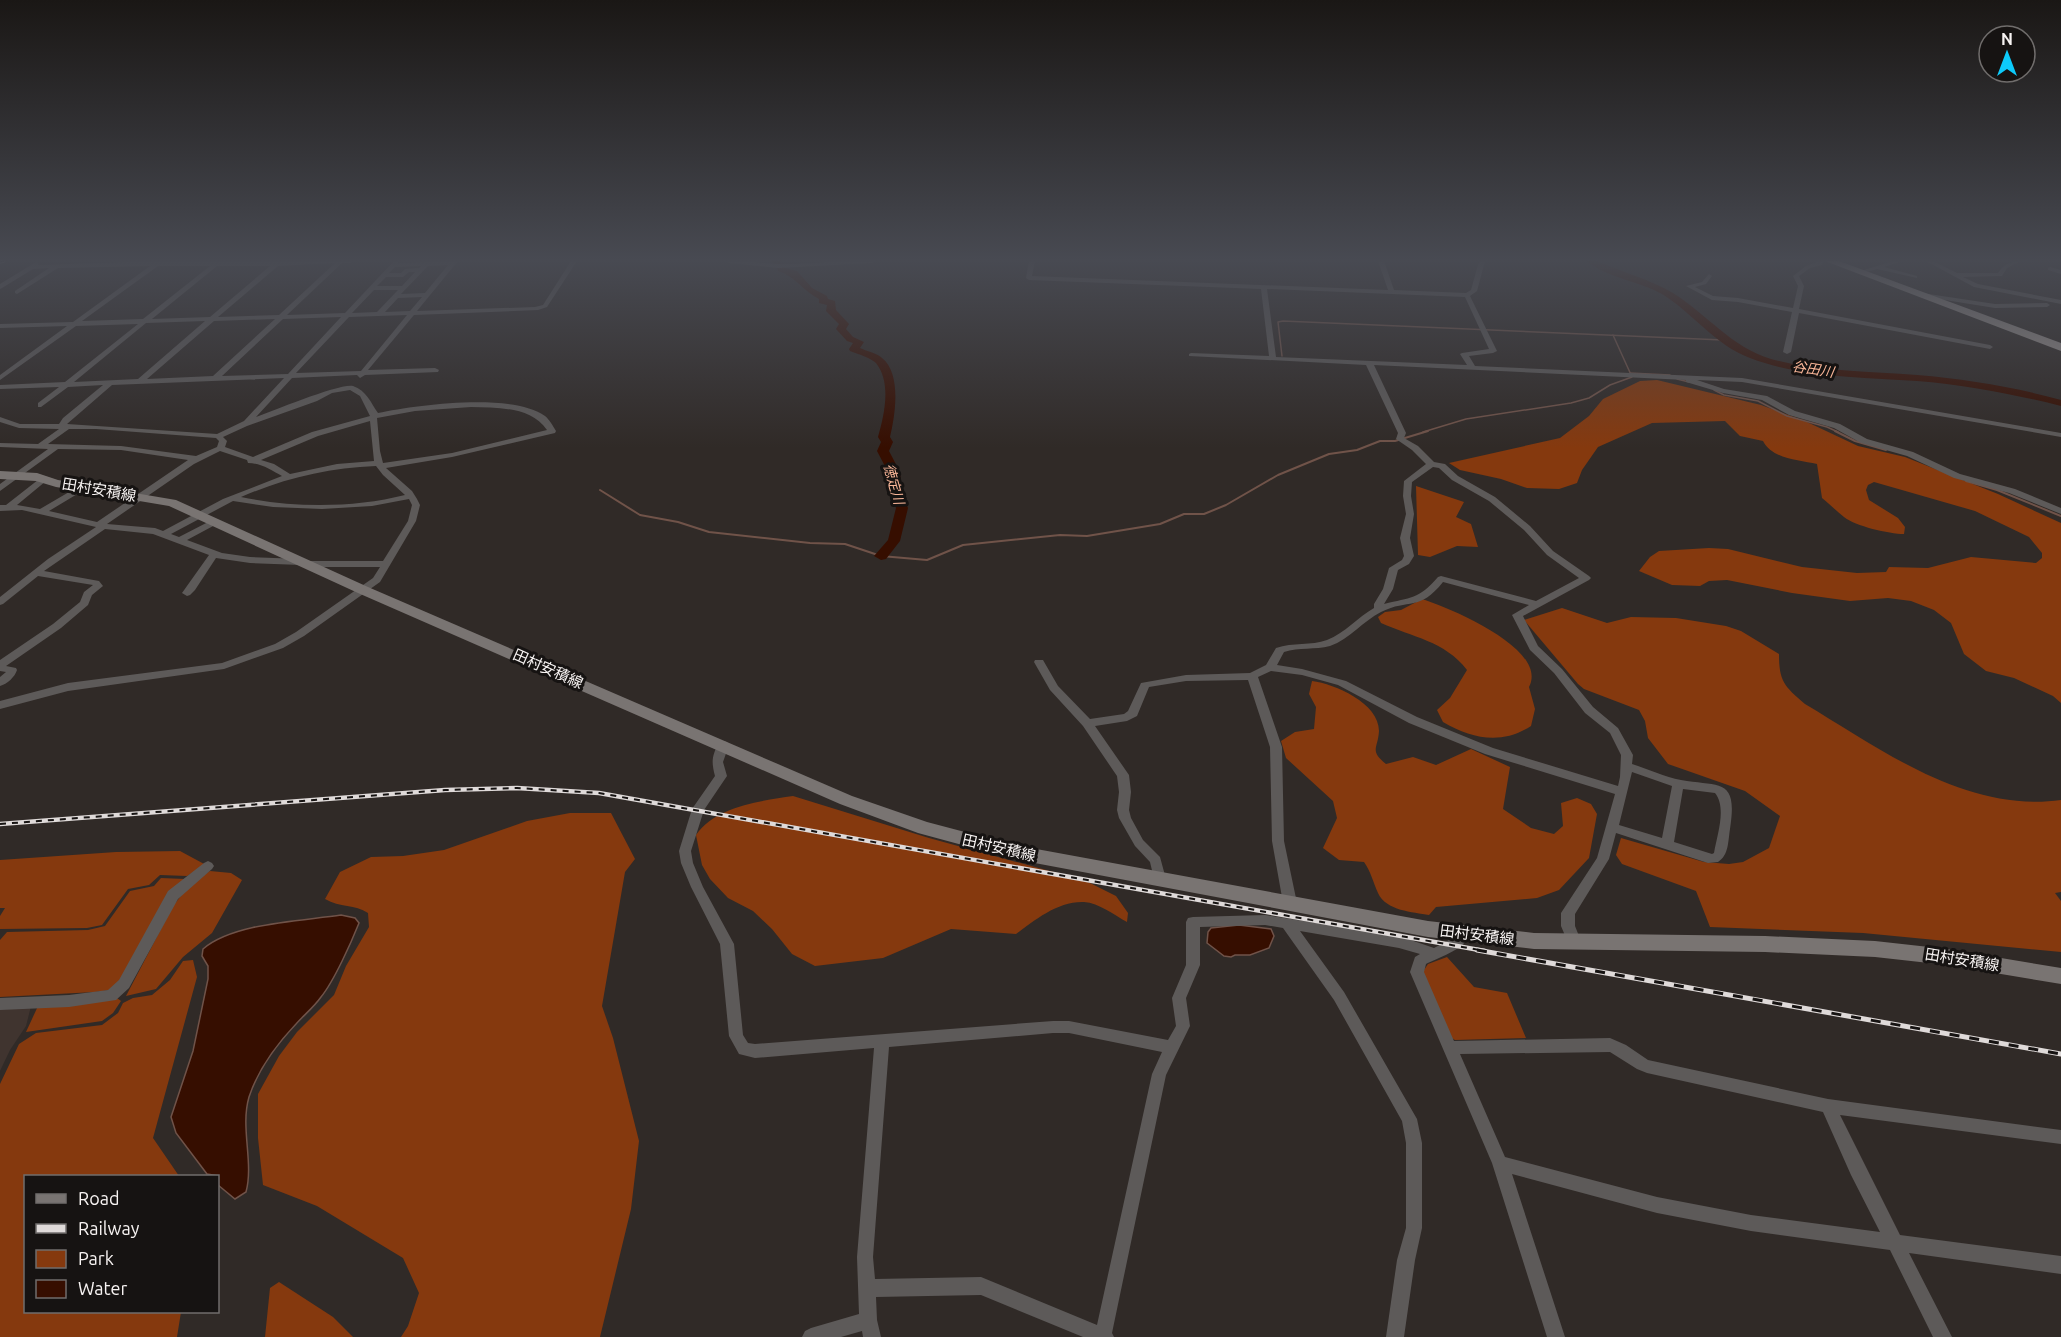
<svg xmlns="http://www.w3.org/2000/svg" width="2061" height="1337" viewBox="0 0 2061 1337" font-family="Ubuntu,'Noto Sans JP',sans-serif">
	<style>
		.built { fill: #40342f }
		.green { fill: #85390e }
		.water { fill: #360e00; stroke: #705349; stroke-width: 1.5 }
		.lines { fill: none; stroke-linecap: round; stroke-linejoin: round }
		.stream-far1 { stroke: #705349; stroke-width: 1.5 }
		.stream { stroke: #705349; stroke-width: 2 }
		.river { fill: #360e00; fill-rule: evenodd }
		.minor { fill: #5d5a59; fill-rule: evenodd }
		.secondary { fill: #797472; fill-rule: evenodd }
		.trunk { fill: #98918e; fill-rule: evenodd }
		.rail-far2-casing { stroke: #dfdad9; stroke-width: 3 }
		.rail-far1-casing { stroke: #dfdad9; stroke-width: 4.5 }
		.rail-casing { stroke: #dfdad9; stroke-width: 5 }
		.rail-far2 { stroke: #161312; stroke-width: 1.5; stroke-dasharray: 4.5; stroke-linecap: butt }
		.rail-far1 { stroke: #161312; stroke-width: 2; stroke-dasharray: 6; stroke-linecap: butt }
		.rail { stroke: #161312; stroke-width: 3; stroke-dasharray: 10; stroke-linecap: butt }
		.labels { text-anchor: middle; stroke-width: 6; stroke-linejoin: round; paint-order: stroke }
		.far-water-label { font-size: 14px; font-style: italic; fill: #fab698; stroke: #161312 }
		.street-label { font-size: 15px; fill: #f7f3f2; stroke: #161312 }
	</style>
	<rect width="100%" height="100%" fill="#302a27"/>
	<path class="built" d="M31,1006l-5,20 -16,24 -10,21v-64z"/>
	<g class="green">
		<path d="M1657,380l104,25 46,17 51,24 47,11 93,37 63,29v180l-8,-7 -39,-18 -28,-7 -22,-17 -13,-31 -17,-13 -23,-9 -23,-3 -38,3 -58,-8 -65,-13 -18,1 -9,5 -28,-1 -33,-14 11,-14 9,-6 50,-3 19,1 74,18 55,6 29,-1 3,-5 39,1 43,-11 65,6 6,-5v-5l-13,-16 -54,-26 -101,-29 -6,3 -2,5 3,10 29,18 7,9 -1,7c-15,0 -49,-8 -60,-17 -8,-6 -14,-13 -22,-19l-5,-34c-18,-4 -45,-5 -54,-23l-23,-5 -15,-15 -73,2 -54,24 -16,23 -5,13 -18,6 -32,-1 -26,-9 -41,-9 -11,-7 111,-25 29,-22 14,-17 37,-18z"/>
		<path d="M1416,486l48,16 -8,15 15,7 7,23 -21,-1 -27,11 -12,-2z"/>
		<path d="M1422,599c28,9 127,50 107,88l6,22 -4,17c-29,19 -59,13 -88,-4l-6,-12 13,-12 17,-28c-22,-29 -55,-33 -86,-47l-3,-6 7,-5 16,-2z"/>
		<path d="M1562,608l45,15 24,-6 45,1 50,8 15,5 38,23c0,27 5,32 26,50 77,46 161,109 256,96v92l-6,1 6,8v51l-198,-19 -153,-6 -14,-36 -74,-27 -6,-9 5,-17 83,24 25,2 14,-2 26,-14 11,-32 -35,-25 -77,-27 -20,-26 -3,-17 -6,-11 -55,-21 -6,-5 -54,-64z"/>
		<path d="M1312,681c23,3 67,22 67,50 -1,18 -10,19 7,33l27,-7 23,8 35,-16 39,18 -7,42 28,19 23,6 9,-8 -2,-23 16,-5 14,6 6,10 -8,44 -30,32 -22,8 -101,9 -7,8c-16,-3 -43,-4 -51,-22 -5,-11 -7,-21 -14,-31l-25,-2 -16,-12 14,-30 -4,-17 -47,-43 -5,-17 14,-9 19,-3 2,-22 -7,-13z"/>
		<path d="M793,796l136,42 157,43 30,15 12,17 -1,9c-13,-7 -28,-19 -43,-20 -26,-1 -49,18 -68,32l-65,-5 -68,29 -68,8 -23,-12 -20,-25 -19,-18 -25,-13 -18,-19 -8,-14 -6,-30c20,-29 64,-34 97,-39z"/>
		<path d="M570,813h41l24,46 -10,13 -23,134 11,32 26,103 -8,68 -31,128h-199l7,-11 11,-33 -16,-35 -86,-52 -54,-21 -5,-47v-44l21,-38 18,-24 37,-37 12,-29 23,-39 -1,-14c-13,-9 -28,-5 -43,-14l15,-27 31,-15 32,-1 41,-6 83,-29z"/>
		<path d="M180,851l26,14 -19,11 -27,-1 -11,10 -21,4 -26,36 -15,3 -87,1v-13l5,-8h-5v-48l116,-8z"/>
		<path d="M210,871l21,2 11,7 -30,53 -29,24 -27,32 -30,7 47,-90 18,-23z"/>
		<path d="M161,878l24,1 -67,110 -23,3 -95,5v-57l7,-8 81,-2 17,-4 25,-35 24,-5z"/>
		<path d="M1447,957l27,30 33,6 19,45 -71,2 -5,-3 -28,-64 6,-9z"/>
		<path d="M193,960l4,17 -44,161 26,38h-153v136h155l-4,25h-177v-253l19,-40 17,-11 66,-8 16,-12 5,-10 10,-5 19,-3 18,-15 13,-19z"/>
		<path d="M117,998l4,3 -8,12 -11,8 -76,11 12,-26z"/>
		<path d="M279,1282l54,35 20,20h-88l5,-49z"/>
	</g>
	<g class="water">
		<path d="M341,915l14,3 4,5c-8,20 -25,58 -38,74 -7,10 -17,18 -25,27 -19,20 -38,46 -47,73 -9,31 5,65 -3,95l-11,7 -17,-14v-9l-11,-2 -31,-41 -5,-16 22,-66 15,-72v-13l-6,-10 1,-7c30,-26 98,-28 138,-34z"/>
		<path d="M1239,925l32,4 3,7 -5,12 -19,7h-15l-4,2 -7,-1 -17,-13 1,-11 3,-4z"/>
	</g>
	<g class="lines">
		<g class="stream-far1">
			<path d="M1282,356l-4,-34 5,-1 440,19"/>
			<path d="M1630,373l40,2"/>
			<path d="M1677,379l12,3"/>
			<path d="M1714,390l10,5 34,6 29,15 40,11 11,5"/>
			<path d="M1423,432l43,-13 105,-16 18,-5 21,-13 22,-8 -19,-42"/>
		</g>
		<g class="stream">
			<path d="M1835,431l20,10 31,9"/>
			<path d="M1966,481l31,9 64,26"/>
			<path d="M600,490l40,25 38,7 31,10 101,11 35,1 36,12 46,4 36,-15 97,-10 27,1 73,-12 24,-10h20l22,-9 52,-30 51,-21 28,-4 23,-9h15l33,-10"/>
		</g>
		<g class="river">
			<path d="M771,261h9l5,7 12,3 15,17 15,8 1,3 7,2 1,9 13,14 -3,5 7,8 11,5 -4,6c6,3 17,5 22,10 20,16 13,58 8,79l3,5 -4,9 11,21 2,21 6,15 -8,33 -14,18 -5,1 -7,-4 14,-16 8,-32 -6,-15 -2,-21 -11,-21 4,-9 -3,-5c6,-21 14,-54 -2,-74 -5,-5 -18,-9 -26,-12l-1,-2 4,-6 -6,-2 -11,-12 3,-5 -13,-13 1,-6 -8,-2v-4c-17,-9 -24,-23 -41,-28l-1,-5z"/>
			<path d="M1587,261h10c25,11 52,18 76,32 35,22 58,54 98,66 47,13 97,12 146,16 49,4 97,12 144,25v6c-48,-12 -95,-21 -144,-25 -56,-4 -114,-3 -167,-23 -35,-13 -57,-45 -88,-64 -23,-13 -55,-16 -75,-33z"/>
		</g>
		<g class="minor">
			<path d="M158,261h196l-3,2h-9l-55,52 58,-2 49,-52h6l-2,2 60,-2 -41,50 118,-4 8,-2 28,-44h6l-30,46 -9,3 -124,5 -46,55 67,-2 4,2 -1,2 -73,3 -5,3 -3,-3 -65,3 -36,39c17,-6 84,-34 97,-31 13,4 18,17 25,27 38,-8 134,-21 167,3 4,3 8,10 11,15l-1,2 -103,24 -66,11 26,23 5,8 3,6 -4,16 -36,61 -76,54 -21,12 -59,21 -156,22 -68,18v-8l68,-18 154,-20 53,-19 21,-12 77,-54 7,-11h-75l-4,-2 -51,-2 -34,-5 -21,32 -5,5 -3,1 -5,-3 27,-38 -56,-21 -48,-5 -61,42 55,10 4,5 -11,9 -4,10 -27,23 -55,38 10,2 1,2c-2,7 -10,14 -17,16v-9l6,-5 -6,-1v-11l53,-36 27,-22 4,-10 9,-7 -55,-9 -35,28 -3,1v-8l48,-38 48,-32 -74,-17 -22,1v-6h6l37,-29 3,1v4l-29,24 23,4 41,-24 3,1v4l-35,21 48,11 91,-62 -67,-10 -63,-1 -58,42v-7l48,-35 -48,-2v-4l38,1 21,-15 -40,-1 -19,-6v-5l20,7h39l4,-6 40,-33 -35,2 -27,20h-3v-4l21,-16 -59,2v-4l65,-3 73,-58 -62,2 -76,54v-5l67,-49 -67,2v-4l73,-2 77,-56 -92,2 -41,26 -2,-1v-2l34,-23 -16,1 -31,19 -2,1v-5l36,-22 2,1v2zM335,263l-56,52 -61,2 60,-51zM448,265l-23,28 -24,1 27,-28zM158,266h52l-67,53 -61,2zM217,266h53l-60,51 -58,2zM421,266l-2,2 -14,1 -4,4h-12l6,-6zM409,272h6l-13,14h-25l9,-9h17zM374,290h24l-21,22 -25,1zM422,297l-12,14 -25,1 13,-14zM407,315l-46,56 -65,2 53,-56zM341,317l-53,57 -66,2 61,-57zM275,319l-62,57 -66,3 67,-58zM205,321l-67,58 -64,3 72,-59zM284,378l-40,43 -27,13 -150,-10 45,-39zM350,390l10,6 10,20 -58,16 -59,25 -28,-10 2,-6 -4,-4 24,-11 70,-25 15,-8zM471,407c27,1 59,-1 76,23l-95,23 -69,10 -3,-12 -3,-33 38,-7zM370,421l4,40 -37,3 -47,10 -16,-10 -13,-4 57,-24zM69,429h27l120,9 3,3 -2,6 -21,9 -75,-10 -73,-2zM220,451l27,9 1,3c13,0 23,7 34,13l-59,23 -60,32 -8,-3 -48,-4 87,-60zM376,466l7,9 22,20c-51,13 -112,13 -164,2 44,-19 87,-29 135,-31zM409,499l3,6 -4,16 -25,40h-78l-4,-2 -51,-2 -28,-4 -35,-13 28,-15 1,-2 -4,-3 -33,17 -8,-3 62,-33 40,6 49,2 50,-3z"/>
			<path d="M726,261c17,-1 34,2 51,3 33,1 66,-5 98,-3l-3,2 -94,5 -49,-5z"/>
			<path d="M1029,261h6l-3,15 356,14 -10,-29h6l10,29 72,3 5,-3 8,-29h6l-8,30 -7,5 27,55 -4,2 -24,3 6,10 267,12 319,55v4l-319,-55 -45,-2 27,9 43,7 28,15 45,13 27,15 46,13 47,22 55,15 46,19v6l-52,-21 -55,-15 -47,-22 -46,-13 -27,-15 -45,-13 -27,-15 -39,-7 -37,-11v-2l-312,-15 32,68 -2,5 14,8 16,16 11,2 13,12 37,21 35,29 23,25 36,25 2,2 -2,2 -66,36 15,30 24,23 31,38 25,21 15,27 -1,9c16,5 33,13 49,16 39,7 57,-3 49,49 -2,12 -1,26 -12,33l-10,1 -92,-30 -7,26 -34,55v12l6,15 -2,4 -5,2 -5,-2 -8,-19v-13l36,-55 18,-64 -130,-40 -76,-31 -71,-38 -36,-10 -31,-4 -13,6 24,70 2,94 13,62 -2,4 -5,1 -5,-1 -2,-4 -11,-62 -2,-94 -22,-67 -62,1 -37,6 -12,29 -10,5 -32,5 34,49 2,17 -2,18 2,8 12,22 17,17 6,22 -1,4 -5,1 -5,-1 -5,-21 -15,-16 -16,-28 -2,-8 2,-18 -2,-16 -34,-50 -33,-36 -16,-28 1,-2h8l15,26 32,33 34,-5 4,-3 13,-28 45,-8 64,-2 16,-8 10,-17c17,-6 35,-2 51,-8 18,-7 31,-23 47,-32v-4l9,-15 6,-21 13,-8 2,-4 -4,-18 6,-24 -3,-18 1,-15 22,-17 -14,-14 -16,-11 2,-6 -32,-68 -177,-9v-2l2,-1 78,3 -8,-67 -232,-9 -3,-2zM1267,289l198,8 24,52 -27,4 -2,1 7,11 -191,-8zM1433,467l6,1 13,12 37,21 35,29 23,25 32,23 -43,23 -95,-25 -3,1c-20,23 -27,20 -54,27l9,-15 5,-19 11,-6 5,-8 -4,-18 4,-24 -3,-18 1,-14zM1443,582l86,23 -17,10 18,35 24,23 31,40 25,20 11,22 -1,22 -2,9 -125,-38 -76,-31 -71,-36 -44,-12 -25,-4 7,-13c15,-5 31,-2 46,-6 20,-7 33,-25 51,-34 28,-14 38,0 62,-30zM1632,772l40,14 -10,52 -43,-13zM1683,789l32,4c12,15 2,42 -1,60l-2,1 -38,-12z"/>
			<path d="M1819,261h6l-3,4 -12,3 -11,8 5,10 -5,23 191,36 3,2 -3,2 -191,-36 -8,39 -4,2 -4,-2 9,-40 -54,-10 -26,-2 -26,-14 16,-4 7,-8 3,2 -6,8 -11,3 18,9 25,2 55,10 5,-22 -5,-10 13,-10z"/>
			<path d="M1894,261h9l-19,6 33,9v2l-40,-9 -17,5 -3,-2z"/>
			<path d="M1926,261h7l24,12h41c6,-9 12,-12 23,-12l-14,7 -5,8 -39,1 15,7 83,16v4l-87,-17z"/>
			<path d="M2050,267l11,3v4l-13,-4v-2z"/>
			<path d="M1922,293l73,11 52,-1 3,2 -3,2 -52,1 -75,-12v-2z"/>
			<path d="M723,741l4,1 2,3 -6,17 4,14 -23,34 -13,41 2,12 10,24 31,57 9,91 5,8 7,1 298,-23h16l99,19 8,-14 -4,-28 14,-33v-43l2,-4 5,-1 72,-2 134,21 35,12 17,-9 2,-2 1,-8 5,-2 5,2c1,3 3,6 3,9 -2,11 -32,21 -41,26l-2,8 30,69 156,-3 16,7 22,15 180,39 233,31v14l-221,-29 60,120 161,21v18l-152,-21 43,84h-19l-43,-87 -139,-19 -94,-18 -145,-39 53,163h-18l-55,-174 -82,-191 5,-15 5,-3 -21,-6 -99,-17 44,61 73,127 5,24v85l-7,32 -11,77h-18l11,-77 9,-32v-85l-4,-22 -68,-121 -51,-72 -18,-3 -65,2v38l-14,33 4,28 -24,49 -54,258 2,4h-31l-102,-42 -105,2 1,23 4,17h-18l-1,-6 -21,6h-39l3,-6 6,-3 48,-14 -2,-57 17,-209 -119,10 -16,-4 -10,-18 -9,-92 -29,-57 -10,-24 -2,-12 13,-42 23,-33c-4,-15 -3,-20 4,-34zM1053,1033h16l93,19 -10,22 -55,251 -116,-48 -106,2 -2,-22 16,-210zM1610,1052l27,17 10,4 176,39 28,63 29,57 -129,-17 -94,-18 -152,-40 -45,-103z"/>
			<path d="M208,861l4,2 2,3 -2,3 -34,30 -49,89 -13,12 -47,7 -69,3v-12l69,-3 39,-5 11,-10 49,-89 36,-28z"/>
		</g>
		<path class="secondary" d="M0,471l37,2 21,7 118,20 192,87 484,209 75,26 87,23 414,76 106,12 231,3 110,5 72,8 114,19v16l-114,-19 -72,-8 -110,-5 -231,-3 -106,-12 -414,-78 -96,-26 -78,-29 -482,-211 -189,-87 -113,-19 -20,-6 -36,-2z"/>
		<path class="trunk" d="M1825,261h14l222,82v8z"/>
		<g class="rail-far2-casing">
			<path id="rail-far2" d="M0,262l4,-1"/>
		</g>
		<g class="rail-far1-casing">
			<path id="rail-far1" d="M0,824l445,-34 72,-2 82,5 886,158"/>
		</g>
		<g class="rail-casing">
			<path id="rail" d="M1477,950l584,104"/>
		</g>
		<use href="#rail-far2" class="rail-far2"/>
		<use href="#rail-far1" class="rail-far1"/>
		<use href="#rail" class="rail"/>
	</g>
	<linearGradient id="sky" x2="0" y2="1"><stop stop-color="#1a1715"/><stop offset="0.58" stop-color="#484a52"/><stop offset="1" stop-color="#484a52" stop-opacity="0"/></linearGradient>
	<rect width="2061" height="448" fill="url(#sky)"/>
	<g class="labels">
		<g class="far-water-label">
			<text transform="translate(1813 369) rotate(9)" y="5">谷田川</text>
			<text transform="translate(894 484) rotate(74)" y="5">徳定川</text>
		</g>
		<g class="street-label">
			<text transform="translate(99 490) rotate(10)" y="5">田村安積線</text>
			<text transform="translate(548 669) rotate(24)" y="5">田村安積線</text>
			<text transform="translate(999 848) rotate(13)" y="5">田村安積線</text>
			<text transform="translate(1477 935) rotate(7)" y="5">田村安積線</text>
			<text transform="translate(1962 960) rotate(9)" y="5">田村安積線</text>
		</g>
	</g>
	<rect x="24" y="1175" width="195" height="138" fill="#161312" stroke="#706d6c" stroke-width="1.5"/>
	<rect x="36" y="1194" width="30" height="9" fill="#797472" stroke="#706d6c" stroke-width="1.5"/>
	<text x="78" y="1205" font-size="18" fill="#f7f3f2">Road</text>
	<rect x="36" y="1224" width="30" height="9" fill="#dfdad9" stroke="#706d6c" stroke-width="1.5"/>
	<text x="78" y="1235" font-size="18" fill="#f7f3f2">Railway</text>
	<rect x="36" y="1250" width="30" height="18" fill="#85390e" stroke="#706d6c" stroke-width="1.5"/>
	<text x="78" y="1265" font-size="18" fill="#f7f3f2">Park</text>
	<rect x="36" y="1280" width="30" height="18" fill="#360e00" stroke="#706d6c" stroke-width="1.5"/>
	<text x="78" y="1295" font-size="18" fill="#f7f3f2">Water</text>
	<g transform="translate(2007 54)"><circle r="28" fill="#161312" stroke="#706d6c" stroke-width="1.5"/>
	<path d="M0-4.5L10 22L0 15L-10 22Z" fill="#0dcafa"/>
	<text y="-9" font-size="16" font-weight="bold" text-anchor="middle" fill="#f7f3f2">N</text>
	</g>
</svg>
